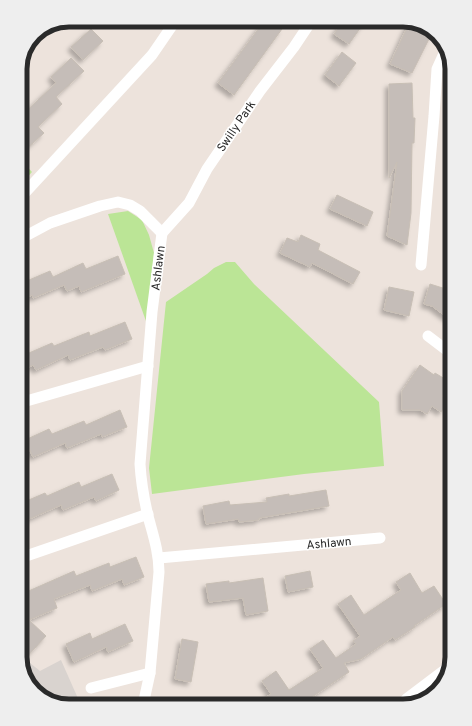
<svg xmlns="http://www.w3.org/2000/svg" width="472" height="726" viewBox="0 0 472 726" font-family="Overpass,sans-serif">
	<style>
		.green { fill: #bbe596 }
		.plaza { fill: #d9d3cf }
		.building { fill: #c5bdb8; stroke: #c8bfb5; filter: url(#shadow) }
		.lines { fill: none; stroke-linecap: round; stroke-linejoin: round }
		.minor { stroke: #fff; stroke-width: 11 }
		.secondary { stroke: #fff; stroke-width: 16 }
		.labels { text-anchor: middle; stroke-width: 3; stroke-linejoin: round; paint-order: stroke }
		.street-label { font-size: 12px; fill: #2a2a2a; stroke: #fff }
		.rim { fill: none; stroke: #2a2a2a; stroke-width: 5 }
	</style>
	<defs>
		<filter id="shadow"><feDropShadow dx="-3.5" dy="3.5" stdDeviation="2" flood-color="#0004"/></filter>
	</defs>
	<rect width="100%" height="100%" fill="#ede3dc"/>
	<g class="green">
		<path d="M21,160l11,12 -11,12z"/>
		<path d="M128,211l14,9 7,15 5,18 -7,71 -39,-110z"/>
		<path d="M226,262h9l19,22 125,118 5,64 -80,8 -152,20 -3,-26 17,-166 41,-28 7,-6z"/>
	</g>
	<path class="plaza" d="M25,659l15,12 21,-11 19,43 -4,3h-10l-24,-8 -17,-19z"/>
	<g class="building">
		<path d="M265,20h5l12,9 -48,66 -16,-12z"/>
		<path d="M344,20h22l-17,24 -15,-10z"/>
		<path d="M410,21l20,7 3,3 -21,42 -22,-9z"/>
		<path d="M91,29l12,12 -20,19 -12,-13z"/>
		<path d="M342,52l14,11 -17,23 -14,-11z"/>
		<path d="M71,58l13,13 -28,26 6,7 -24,23 6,6 -23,21v-38l35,-33 -5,-6z"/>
		<path d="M412,83l1,35h2l-1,25h-2l-1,70 -4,32 -20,-9 10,-74 -8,16v-94z"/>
		<path d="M337,195l36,17 -6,14 -37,-17z"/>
		<path d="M301,235l19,9 -2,6 42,22 -7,12 -41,-21 -2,4 -30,-14 7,-15 11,4z"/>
		<path d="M118,256l7,18 -44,18 -2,-6 -12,5 -3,-6 -31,13 -1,-3 -10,5v-17l28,-12 3,6 30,-14 3,6z"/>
		<path d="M430,284l19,6v29l-17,-13 -8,-2z"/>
		<path d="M389,287l25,5 -5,24 -25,-6z"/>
		<path d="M125,322l7,17 -27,11 -2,-3 -33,13 -2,-5 -32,15 -3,-5 -10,5 -1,-14 30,-13 2,3 35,-14 1,4z"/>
		<path d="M420,365l14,10 1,-2 15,9v3l-8,11 7,5 -8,11 -9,-6 -5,8 -7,-4h-18v-19z"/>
		<path d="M120,410l7,17 -25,10 -1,-3 -34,14 -2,-5 -32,14 -8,-17 24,-11 3,5 32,-13 2,4z"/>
		<path d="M112,474l7,16 -23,11 -2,-4 -31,13 -2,-5 -34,15 -3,-9v-9l21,-9 2,3 32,-14 2,5z"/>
		<path d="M326,490l3,16 -70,12v2l-20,2 -1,-3 -32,5 -3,-18 26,-5 1,4 37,-3 -1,-4 23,-4v2z"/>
		<path d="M136,557l8,20 -20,8 -2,-6 -30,12 -2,-6 -36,14 3,9 -28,12 17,16 -21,23 -1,-66 50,-22 2,5 33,-13 1,4z"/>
		<path d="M310,571l3,16 -25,5 -3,-16z"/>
		<path d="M410,573l12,20 12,-7 12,18 -32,22 1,1 -20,13 -2,-3 -32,22 -17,4 5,9 -37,25 1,1 -6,5h-50l14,-9 -9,-13 14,-10 13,19 34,-22 -13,-19 13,-9 13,18 20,-14 -3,-3 7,-5 -22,-32 13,-9 13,20 37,-25 -5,-8z"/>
		<path d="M263,578l5,33 -22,4 -3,-17 -34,4 -3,-18 23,-3v2z"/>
		<path d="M125,624l8,17 -25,11 -2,-5 -32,15 -8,-18 24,-11 2,6z"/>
		<path d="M182,639l16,3 -7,40 -16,-3z"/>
	</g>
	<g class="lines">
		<g class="minor">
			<path d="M21,197l131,-142 24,-35"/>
			<path d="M162,233l27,-30 18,-34 53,-78 34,-44 18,-27"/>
			<path d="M22,238l28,-15 50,-17 18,-4 12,3 10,6 22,22"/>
			<path d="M421,265l13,-149 3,-47 10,-22"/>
			<path d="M428,336l21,16"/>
			<path d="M23,402l125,-36"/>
			<path d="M29,555l119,-41"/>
			<path d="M159,558l221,-20"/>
			<path d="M91,688l59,-15"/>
			<path d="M143,705l7,-32 9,-101c0,-20 -6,-37 -11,-56 -4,-17 -7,-35 -8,-52l12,-152 10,-79"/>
		</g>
		<path class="secondary" d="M408,701l41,-31"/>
	</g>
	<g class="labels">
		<g class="street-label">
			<text transform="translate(236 126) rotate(-56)" y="4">Swilly Park</text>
			<text transform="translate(158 268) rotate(-83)" y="4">Ashlawn</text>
			<text transform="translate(329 543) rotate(-5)" y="4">Ashlawn</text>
		</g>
	</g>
	<path d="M0 0H472V726H0ZM69 27H403A42 42 0 0 1 445 69V657A42 42 0 0 1 403 699H69A42 42 0 0 1 27 657V69A42 42 0 0 1 69 27Z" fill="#eee" fill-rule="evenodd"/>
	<path class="rim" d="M69 27H403A42 42 0 0 1 445 69V657A42 42 0 0 1 403 699H69A42 42 0 0 1 27 657V69A42 42 0 0 1 69 27Z"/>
</svg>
